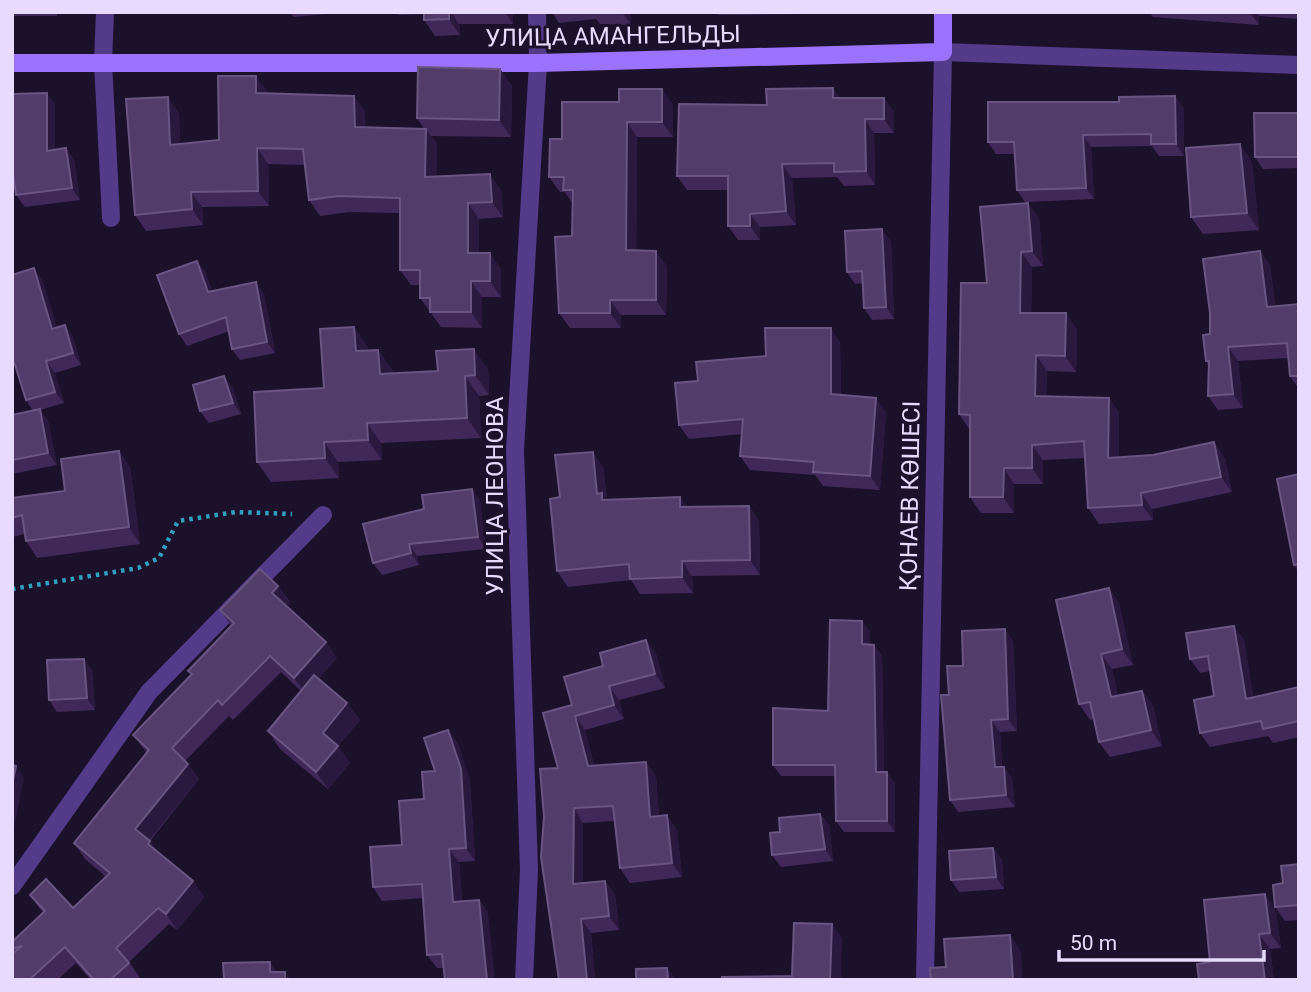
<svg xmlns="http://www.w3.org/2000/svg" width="1311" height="992" viewBox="0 0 1311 992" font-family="Roboto,sans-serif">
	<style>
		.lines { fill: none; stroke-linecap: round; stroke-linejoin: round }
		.path { stroke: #2fa1bf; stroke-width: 4.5; stroke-dasharray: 3.5 5; stroke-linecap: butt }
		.minor { stroke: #533b8a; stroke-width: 18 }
		.tertiary { stroke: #533b8a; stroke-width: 18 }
		.secondary { stroke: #9b71ff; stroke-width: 18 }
		.wall { fill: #402959 }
		.shaded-wall { fill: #2a183f }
		.building { fill: #523c6a; stroke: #695582; stroke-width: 2 }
		.labels { text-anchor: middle; stroke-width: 6; stroke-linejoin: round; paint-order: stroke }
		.street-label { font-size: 24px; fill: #e8daff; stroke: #1c112b }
	</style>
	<rect width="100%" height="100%" fill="#1c112b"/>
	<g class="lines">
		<path class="path" d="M12,589l126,-21 21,-10 19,-37 58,-9 56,2"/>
		<g class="minor">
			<path d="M105,12l-2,50 8,156"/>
			<path d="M12,886l137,-194 174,-177"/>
			<path d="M524,980l5,-110 -14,-420 23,-387 -1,-51"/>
			<path d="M925,980l18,-928"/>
		</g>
		<path class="tertiary" d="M943,52l356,13"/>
		<path class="secondary" d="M12,63h526l405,-11v-40"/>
	</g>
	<g class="wall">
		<rect x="12" y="12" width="45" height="4"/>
		<path d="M194,12h152l-52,5 -4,-4 -68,1z"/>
		<path d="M397,12h116v12h-54l1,11 -25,1 -11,-16v-6l-25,1z"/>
		<path d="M552,12h79v13l-31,-1 -4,-5 -37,4z"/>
		<path d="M717,12h89v2l-87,1z"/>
		<path d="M997,12h85l-1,1 -83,1z"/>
		<path d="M1149,12h150v7l-40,-3v9l-106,-8z"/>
		<path d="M500,69l12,17 -1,51 -80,-1 6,8 -1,33 65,13 2,27 -24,2v34l22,16v28h-19v31l-41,-1 -10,-14 -11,-15v-13h-9l-11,-15v-57l-51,-1 -29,4 -11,-16 -4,-35 -37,-1 1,42 -67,1 1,18 -57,6 -11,-16 44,-102 1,31 39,-4 48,-49v3l98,17v16l59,2 -7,-11z"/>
		<path d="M833,88l7,10h44l10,14v21h-20l1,52 -31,1 -7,-9 -45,1 4,47 -36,2v13h-22l-10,-14v-36h-41l-10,-14 90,-71z"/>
		<path d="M619,102l54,2v33h-36l-1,114 31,15 -1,49h-45v13h-51l-11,-15 13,-77 1,-32 -8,-12h-5l-11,-15 13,-38z"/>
		<path d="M55,104v46l11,-2 8,12 6,40 -55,7 -9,-12z"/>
		<path d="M1184,108v48h-25l-7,-10 -61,1 3,52 -69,3 -8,-12 -2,-36h-19l-8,-12z"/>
		<path d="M1299,113v55l-36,1 -8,-12z"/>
		<path d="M1252,162l7,68 -56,4 -12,-17z"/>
		<path d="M1039,218l4,48 -11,1 -1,46 46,16 -1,43 -29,-1 -1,26 63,1 10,15v44l106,1 7,34 -80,17 1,11 -54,4 -11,-16 -3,-50 -42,2v24h-29v29h-33l-11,-16v-67l-11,-16 28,-131z"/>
		<path d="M891,241l3,78 -22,1 -8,-12 -1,-25 -8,1 -8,-12z"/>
		<path d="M1260,251l10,15 5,40 24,-2v85l-9,-13 -2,-18 -50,3 5,47 -25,2 -10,-14 1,-30 -3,-5 4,-27z"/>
		<path d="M197,261l8,11 7,19 52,3 11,59 -35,7 -8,-11 -3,-18 -42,15 -8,-12z"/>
		<path d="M42,280l15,48 16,9 8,28 -26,8 9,30 -24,7 8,11 9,44 -45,9v-59l21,-4 -7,-11z"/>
		<path d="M840,342l1,53 45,17 -6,78 -57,-4 -8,-11 -65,-5 -10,-14 2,-22 -53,5 -10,-14 19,-44 68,-25z"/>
		<path d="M368,347v4l10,-1 14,20 1,3 95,-4 1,26 -10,1 2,42 -100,5 1,17 -44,2 1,16 -68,4 -14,-20 67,-74z"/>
		<path d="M233,388l8,26 -32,9 -9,-12z"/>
		<path d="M130,467l10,77 -103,14 -11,-17 -1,-7 -13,3v-39l53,-7z"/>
		<path d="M603,467l4,32 73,-2 6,10 63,-1 10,15 1,54 -68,1 1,17 -53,1 -9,-14 -63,7 -11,-16 3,-74z"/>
		<path d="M1299,474v98l-5,-7z"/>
		<path d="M472,489l8,12 6,48 -69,7 2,9 -37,10 -9,-12 51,-54z"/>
		<path d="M278,586l12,16 -4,4 51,52 -19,21 29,24 13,17 -22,26 12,17 -22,26 -48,-40 -12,-18 33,-40 -20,-19 -48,48 -4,-4 -44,45 14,18 -49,62 9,12 34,28 11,16 -27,33 -8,-6 -40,38 11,16 -2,2h-47l-15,-17 -19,17h-45v-38l31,-29 -13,-18 43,13 33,-31 -21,-18 -11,-16 73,-90 -14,-18 58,-60 -3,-4 43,-45 -11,-16z"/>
		<path d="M1109,588l10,16 14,61 -21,4 6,27 24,-5 11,15 9,40 -52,11 -11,-15 -5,-23 -4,1 -11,-16z"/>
		<path d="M862,621l8,11v13h4l8,11 2,116 11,11v49h-51l-8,-11 -1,-45h-54l-8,-11 55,-54z"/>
		<path d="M646,640l10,14 9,34 -46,12 5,19 -39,11 9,36 52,-4 10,15 3,39 18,14 5,47 -52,6 -10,-15 -6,-47 -31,2v60l22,-2 10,14 4,35 -28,3 4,47h-36l-1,-212 14,-63 31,-39z"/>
		<path d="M1244,640l9,57 46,-10v50l-26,6 -5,-7 -58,11 -10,-14 14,-37 -4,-25 -10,2 -10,-14z"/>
		<path d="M1013,641l4,90 -17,1 2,35 10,11 3,29 -57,5 -8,-12 -1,-105 14,-29z"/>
		<path d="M92,670l3,40 -38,2 -8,-12z"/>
		<path d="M448,730l10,14 12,38 5,79 -16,1 3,39 17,-1 9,13 -44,55h-7l-10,-13 -4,-57 -41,3 -9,-14 29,-42 22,-46 11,-28z"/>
		<path d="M820,814l9,11 4,36 -52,6 -9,-12z"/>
		<path d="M993,848l9,12 2,29 -45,3 -8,-12z"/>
		<path d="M1299,864v56l-14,1 -10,-14 8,-24z"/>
		<path d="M1275,909l6,39 -11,1 4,31h-75l11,-18z"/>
	</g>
	<g class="shaded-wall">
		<path d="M449,12h2l8,12 1,11 -11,-16z"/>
		<path d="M505,12h8v12z"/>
		<path d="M622,12h9v13z"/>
		<path d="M1250,12h7l2,4v9z"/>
		<path d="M500,69l12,17 -1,51 -12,-17z"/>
		<path d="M256,76l11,15v18l-11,-16z"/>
		<path d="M833,88l10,14 -10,-4z"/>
		<path d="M662,89l11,15v33l-11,-15z"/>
		<path d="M47,93l8,11v59l-8,-12z"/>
		<path d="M354,96l11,15 1,32 -11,-16z"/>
		<path d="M1175,96l9,12v48l-8,-12z"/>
		<path d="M168,97l11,16 2,48 -11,-16z"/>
		<path d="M884,98l10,14v21l-10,-14z"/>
		<path d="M865,119l9,14 1,52 -9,-14z"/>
		<path d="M627,122l10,15 -1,129 -10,-16z"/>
		<path d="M426,129l11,15 -1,49 -11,-16z"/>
		<path d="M1083,135l8,12 3,52 -8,-11z"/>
		<path d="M1240,144l12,18 7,68 -12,-17z"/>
		<path d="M66,148l8,12 6,40 -8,-12z"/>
		<path d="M257,148l11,16 1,42 -11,-15z"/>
		<path d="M782,164l10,14 4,47 -10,-14z"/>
		<path d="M490,174l11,16 2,27 -11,-15z"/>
		<path d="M191,192l11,15 1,18 -11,-16z"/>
		<path d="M468,203l11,16v50l-11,-16z"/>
		<path d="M1028,203l11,15 4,48 -11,-15z"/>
		<path d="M750,214l10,13v13l-10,-14z"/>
		<path d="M882,229l9,12 3,78 -8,-12z"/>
		<path d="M656,251l11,15 -1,49 -10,-15z"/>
		<path d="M1260,251l10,15 7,55 -10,-14z"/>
		<path d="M1021,252l11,15 -1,61 -11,-15z"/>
		<path d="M490,253l11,16v28l-11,-16z"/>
		<path d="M197,261l8,11 11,31 -8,-11z"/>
		<path d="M34,268l8,12 19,61 -9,-12z"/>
		<path d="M471,281l11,16v31l-11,-16z"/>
		<path d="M256,282l8,12 11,59 -8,-11z"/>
		<path d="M610,300l11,15v13l-11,-15z"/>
		<path d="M1066,313l11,16 -1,43 -11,-16z"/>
		<path d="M65,325l8,12 8,28 -8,-12z"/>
		<path d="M354,327l14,20 2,24 -14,-20z"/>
		<path d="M831,328l9,14 1,66 -10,-14z"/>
		<path d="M1228,347l10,14 5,47 -10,-14z"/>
		<path d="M474,349l14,20 1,26 -14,-20z"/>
		<path d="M378,350l14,20 2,24 -14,-20z"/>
		<path d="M1036,355l11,16 -1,41 -11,-16z"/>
		<path d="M46,361l9,12 9,30 -9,-11z"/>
		<path d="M224,376l9,12 8,26 -8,-11z"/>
		<path d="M465,376l14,20 2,42 -14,-20z"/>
		<path d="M876,398l10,14 -6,78 -10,-14z"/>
		<path d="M1109,398l10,15v60l-11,-15z"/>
		<path d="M40,409l8,12 9,44 -9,-12z"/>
		<path d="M367,423l14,20 1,17 -14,-20z"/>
		<path d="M324,442l14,20 1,16 -14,-20z"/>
		<path d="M1214,442l11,16 7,34 -11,-15z"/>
		<path d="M1032,445l11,15v24l-11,-16z"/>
		<path d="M119,451l11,16 10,77 -11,-17z"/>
		<path d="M593,452l10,15 4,34 6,14 -16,-21z"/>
		<path d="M1004,468l10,16v29l-11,-16z"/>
		<path d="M472,489l8,12 6,48 -8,-12z"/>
		<path d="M1141,493l11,16 1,11 -11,-15z"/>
		<path d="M680,497l10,16 -10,-6z"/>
		<path d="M749,506l10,15 1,54 -10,-15z"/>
		<path d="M409,544l8,12 2,9 -8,-12z"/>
		<path d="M682,561l10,15 1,17 -11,-16z"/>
		<path d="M278,586l12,16 -7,7 -11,-16z"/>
		<path d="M1109,588l10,16 14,61 -11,-16z"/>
		<path d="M862,621l8,11v24l-8,-12z"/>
		<path d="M1234,626l10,14 12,73 -10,-14z"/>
		<path d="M1005,629l8,12 4,90 -9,-12z"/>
		<path d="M646,640l10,14 9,34 -10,-14z"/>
		<path d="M326,642l11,16 -32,35 -11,-15z"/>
		<path d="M874,645l8,11 2,127 -8,-11z"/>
		<path d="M1101,654l11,15 10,44 -11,-16z"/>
		<path d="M84,659l8,11 3,40 -8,-12z"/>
		<path d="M609,686l10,14 5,19 -10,-14z"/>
		<path d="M1142,691l11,15 9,40 -11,-16z"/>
		<path d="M347,703l13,17 -22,26 12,17 -22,26 -12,-17 7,-39z"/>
		<path d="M575,716l10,14 13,50 -10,-14z"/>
		<path d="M991,720l9,12 3,47 -8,-12z"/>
		<path d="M448,730l10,14 12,38 5,79 -9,-13z"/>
		<path d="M646,762l10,15 4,55 -10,-15z"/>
		<path d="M188,764l11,15 -53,65 -11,-15z"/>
		<path d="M16,766l8,12 -11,55 -1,-2v-46z"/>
		<path d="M1004,767l8,11 3,29 -9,-12z"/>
		<path d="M887,772l8,11v49l-8,-11z"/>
		<path d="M574,808l9,15v75l-10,-14z"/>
		<path d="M820,814l9,11 4,36 -8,-12z"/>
		<path d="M667,815l10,15 5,47 -10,-14z"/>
		<path d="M150,841l11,16 -13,-13z"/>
		<path d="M993,848l9,12 2,29 -8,-12z"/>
		<path d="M449,849l10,13 4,53 -10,-13z"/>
		<path d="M193,881l11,16 -27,33 -11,-16z"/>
		<path d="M605,881l10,14 4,35 -10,-14z"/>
		<path d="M1265,894l10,15 6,39 -11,-15z"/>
		<path d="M479,900l9,13 7,67h-8z"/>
		<path d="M581,919l10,14 4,47h-8z"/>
		<path d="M832,924l10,14 -1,42h-11z"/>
		<path d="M1259,934l11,15 4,31h-9z"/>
		<path d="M1010,935l11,16 2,29h-10z"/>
		<path d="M270,962l11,16 -11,-6z"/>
		<path d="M667,968l9,12h-8z"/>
		<path d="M285,972l6,8h-6z"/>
	</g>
	<g class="building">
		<path d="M424,12h25v7l-25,1z"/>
		<path d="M418,67l82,2 -1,51 -82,-2z"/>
		<path d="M218,76h38v17l98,3 1,31 71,2 -1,48 65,-3 2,28 -24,1v50h22v28h-19v31h-41v-14h-10v-28h-20v-72l-62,-2 -29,4 -6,-51 -46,-1 1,43 -67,1 1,17 -57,6 -9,-116 42,-2 2,48 49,-5z"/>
		<path d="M833,88v10h51v21h-19l1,52 -32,1v-9l-52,1 4,47 -36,3v12h-22v-50h-51l2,-72 88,1 -1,-16z"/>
		<path d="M619,89h43v33h-35l-1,128 30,1v49h-46v13h-51l-4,-76 17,-1 1,-46h-10l1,-13h-15l1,-38h12v-37h57z"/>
		<path d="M47,93v58l19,-3 6,40 -56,7 -4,-29v-72z"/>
		<path d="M1175,96l1,48h-25v-10l-68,1 3,53 -69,2 -3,-48h-26v-40h131v-5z"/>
		<path d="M1254,113h45v44h-44z"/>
		<path d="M1240,144l7,69 -56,4 -5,-69z"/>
		<path d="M1028,203l4,48 -11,1 -1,61h46l-1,43 -29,-1 -1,41 74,2 -1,60 45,-3 61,-13 7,35 -80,16 1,12 -54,3 -4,-67 -52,4v23h-28l-1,29h-33v-82l-11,-1 2,-131h26l-7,-76z"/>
		<path d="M882,229l4,78 -22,1 -2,-37 -15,1 -2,-41z"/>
		<path d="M1260,251l7,56 32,-3v72h-9l-3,-33 -59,4 5,47 -25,2 1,-35h-3l-3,-26 7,-1v-21l-7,-54z"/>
		<path d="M197,261l11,31 48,-10 11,60 -35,7 -6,-32 -47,17 -22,-59z"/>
		<path d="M34,268l18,61 13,-4 8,28 -27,8 9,31 -29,8 -14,-45v-80z"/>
		<path d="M354,327l2,24 22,-1 2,24 58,-3 -2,-20 38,-2 1,26 -10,1 2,42 -100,5 1,17 -44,2 1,16 -68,4 -3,-70 70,-4 -4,-59z"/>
		<path d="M765,328h66v66l45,4 -6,78 -57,-4 1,-10 -74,-6 3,-37 -64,6 -4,-42 23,-2 -2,-19 70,-6z"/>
		<path d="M224,376l9,27 -33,8 -7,-26z"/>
		<path d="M40,409l8,44 -36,7v-45z"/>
		<path d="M119,451l10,76 -103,14 -4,-26 -10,3v-20l53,-7 -4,-32z"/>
		<path d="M593,452l4,42 5,-1v7l78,-3v10l69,-1 1,54 -68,1v16l-52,2 -1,-15 -72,7 -7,-72 10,-2 -5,-42z"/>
		<path d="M1299,474v90l-5,1 -17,-86z"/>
		<path d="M472,489l6,48 -69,7 2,9 -38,10 -10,-39 61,-15 -2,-14z"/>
		<path d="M260,569l18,17 -6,7 54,49 -32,36 -24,-22 -48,49 -4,-5 -46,48 16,16 -53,65 15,12 -2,3 45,37 -27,33 -8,-6 -42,40 13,15 -19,17h-16l-29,-33 -36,33h-17v-26l10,-8 -10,3v-7l33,-31 -15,-16 16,-16 27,29 37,-35 -36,-30 75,-93 -16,-15 59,-61 -4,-3 46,-48 -14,-13z"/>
		<path d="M1109,588l13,61 -21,5 10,43 31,-6 9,39 -52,12 -9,-40 -11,2 -23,-104z"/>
		<path d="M830,620l32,1v23l12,1 2,127h11v49h-51l-1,-56h-62v-57l55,3z"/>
		<path d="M1234,626l12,73 53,-12v34l-36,8 -2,-8 -61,12 -6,-33 20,-4 -6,-40 -18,3 -4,-26z"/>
		<path d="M1005,629l3,90 -17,1 4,47h9l2,28 -56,5 -9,-105h8l-2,-29h16l-1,-35z"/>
		<path d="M646,640l9,34 -46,12 5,19 -39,11 13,50 58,-4 4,55 17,-2 5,48 -52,5 -7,-62 -39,2 -1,76 32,-3 4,35 -28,3 6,61h-28l-18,-123 3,-40 -4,-48 18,-1 -15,-55 29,-8 -8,-28 39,-11 -3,-13z"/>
		<path d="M84,659l3,39 -38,2 -2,-40z"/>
		<path d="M314,675l33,28 -24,30 15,13 -22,26 -48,-41z"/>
		<path d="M448,730l13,39 5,79 -17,1 4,53 26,-2 8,80h-42l-3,-26 -15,1 -5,-71 -49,3 -3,-40 32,-2 -3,-44 25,-2 -2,-27 13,-1 -11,-33z"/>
		<path d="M12,765l4,1 -4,19z"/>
		<path d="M820,814l5,35 -53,6 -2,-22 10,-1 -1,-14z"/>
		<path d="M993,848l3,29 -45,3 -2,-29z"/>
		<path d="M1299,864v41l-24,2 -2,-22 10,-2 -2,-17z"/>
		<path d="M1265,894l5,39 -11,1 6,46h-66l-2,-16 13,-2 -6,-62z"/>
		<path d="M794,923l38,1 -2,56h-108v-3l70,-1z"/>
		<path d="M1010,935l3,45h-82l-1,-12 16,-1 -2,-28z"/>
		<path d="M270,962v10h15v8h-61l-1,-17z"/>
		<path d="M667,968l1,12h-32v-11z"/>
	</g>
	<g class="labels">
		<g class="street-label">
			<text transform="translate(613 36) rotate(-1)" y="8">УЛИЦА АМАНГЕЛЬДЫ</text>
			<text transform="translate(495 496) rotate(-90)" y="8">УЛИЦА ЛЕОНОВА</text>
			<text transform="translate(910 496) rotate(-89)" y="8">ҚОНАЕВ КӨШЕСІ</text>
		</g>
	</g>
	<rect width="1311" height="992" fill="none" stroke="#e8daff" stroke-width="28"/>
	<path d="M1059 950v10h205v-10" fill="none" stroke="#e8daff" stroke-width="3.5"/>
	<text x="1070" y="950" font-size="21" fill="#e8daff" stroke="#1c112b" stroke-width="5" paint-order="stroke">50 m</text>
</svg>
